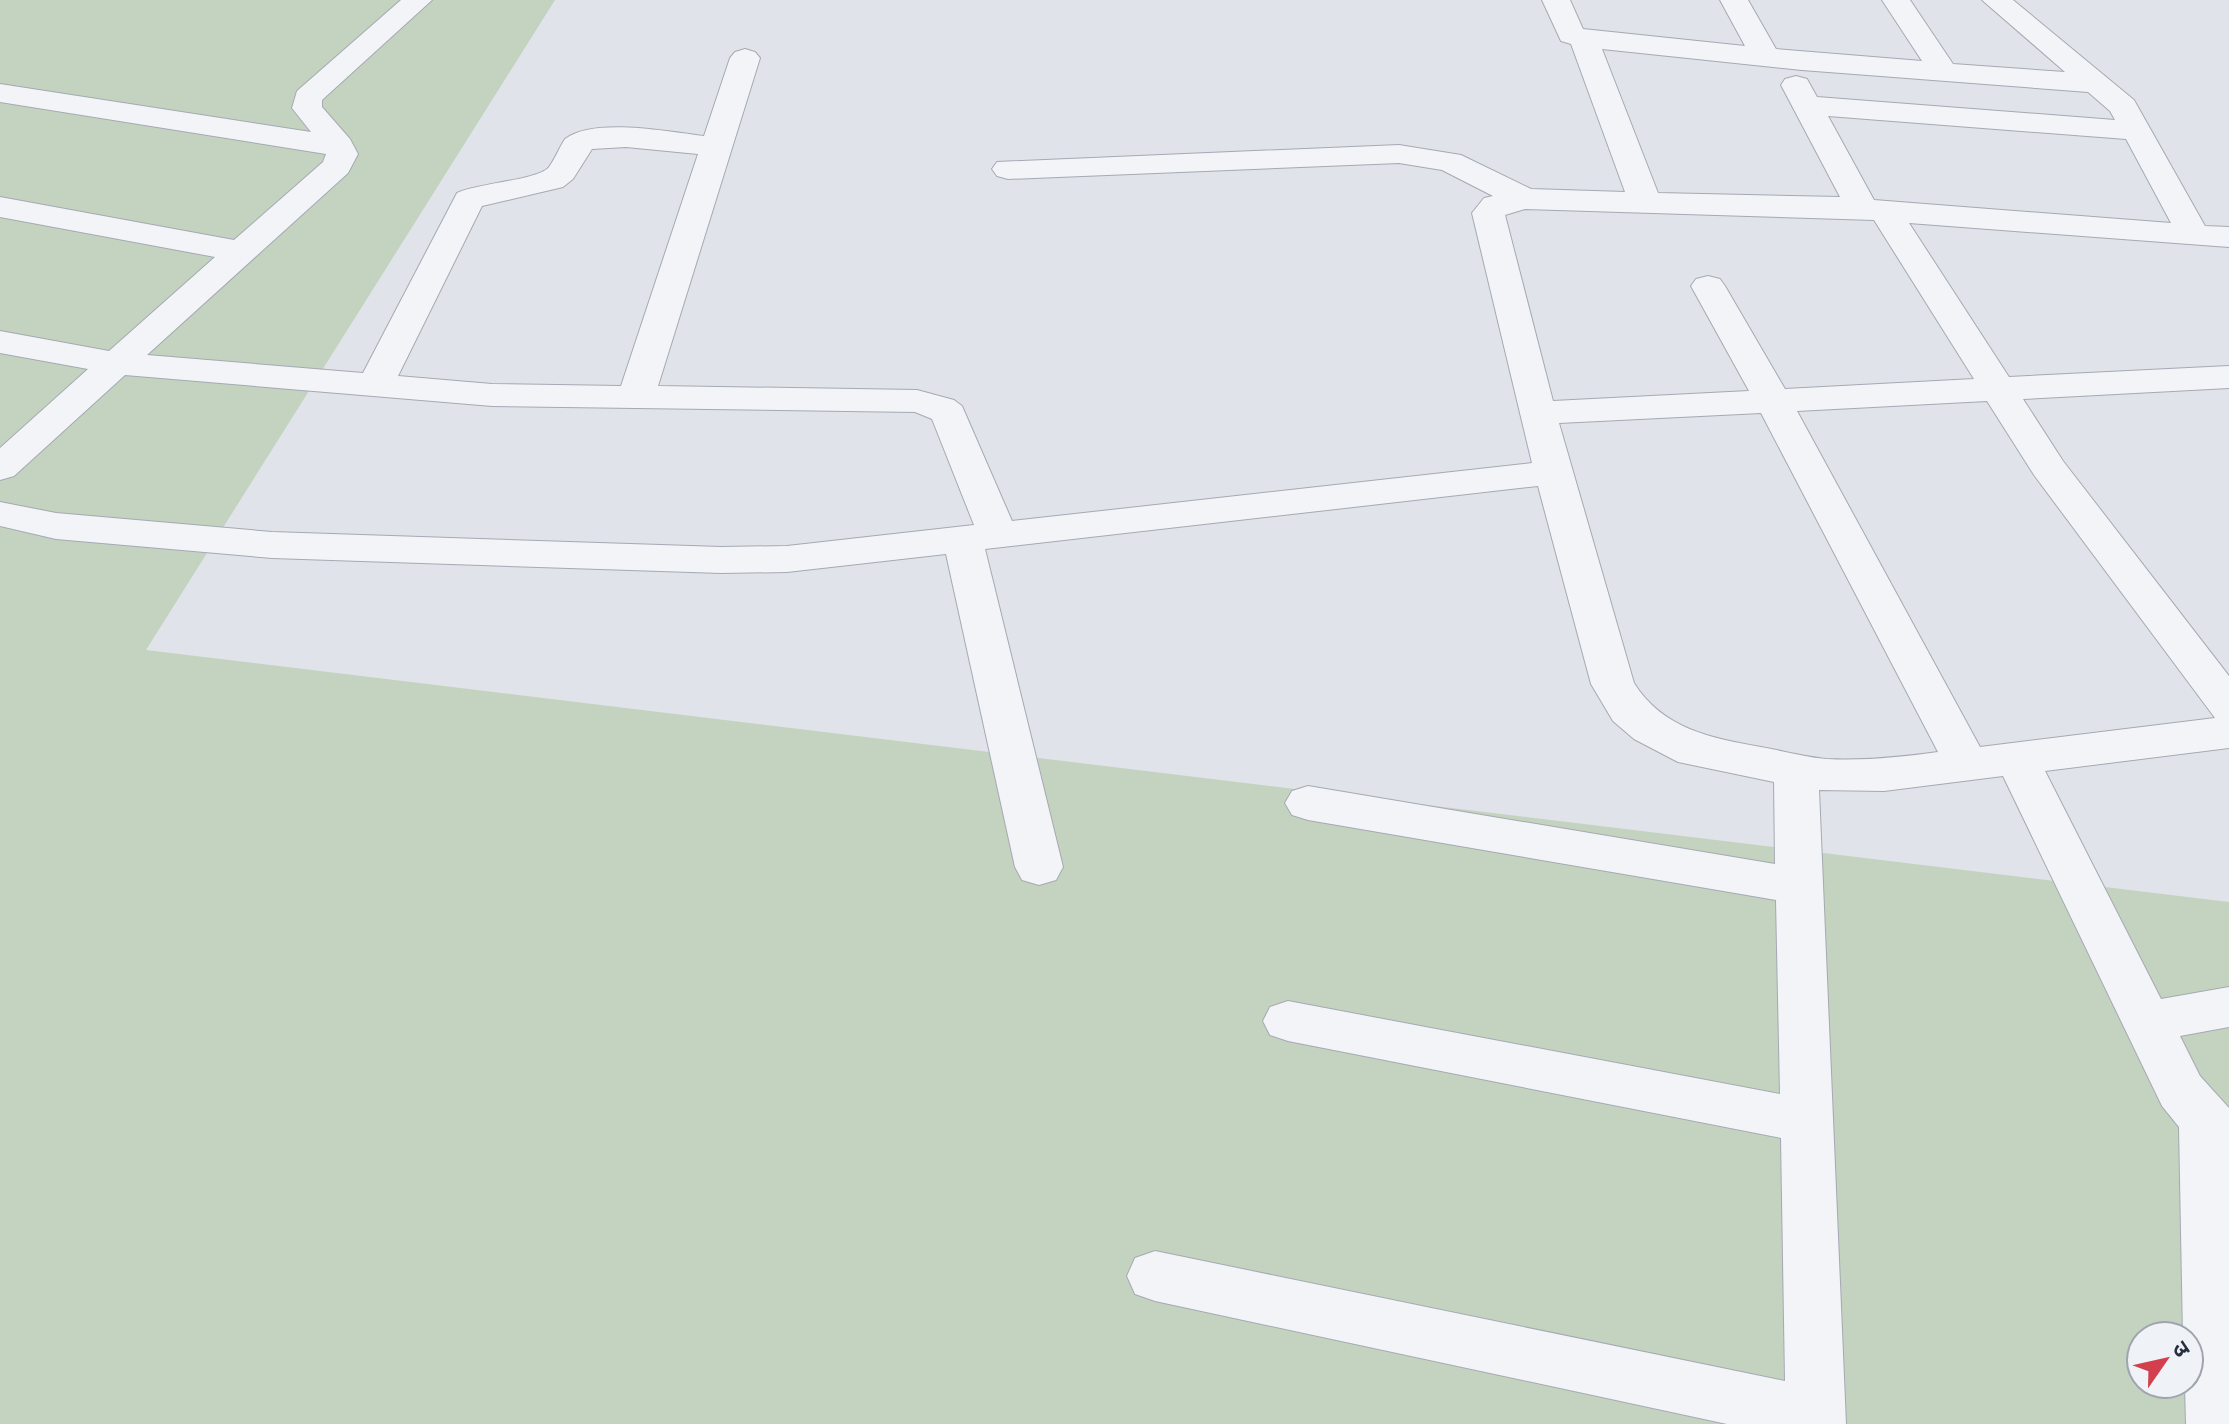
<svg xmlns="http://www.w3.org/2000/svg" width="2229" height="1424" viewBox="0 0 2229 1424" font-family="'DM Sans','Noto Sans Devanagari',sans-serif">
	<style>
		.green { fill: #c4d3c0; fill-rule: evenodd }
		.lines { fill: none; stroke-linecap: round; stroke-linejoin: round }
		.street-casing { stroke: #a5a9b3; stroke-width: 2 }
		.street { fill: #f3f4f7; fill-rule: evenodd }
	</style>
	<rect width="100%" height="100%" fill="#e0e3e9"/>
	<path class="green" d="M0,0h555l-409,650 2083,252v522h-2229zM2141,1336h48v48h-48z"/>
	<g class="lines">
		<g class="street-casing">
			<path id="street" d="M401,0h31l-110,100v7l28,32 8,15 -10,19 -201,182 216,18 94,-180c21,-10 82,-13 92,-26 6,-8 10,-19 16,-28 29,-22 105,-7 139,-3l26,-78 5,-6 10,-3 10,3 5,6 -102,328 259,4 37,10 8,6 50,115 520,-58 -60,-250 12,-15 9,-2 -51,-26 -43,-7 -391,16 -11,-3 -5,-7 5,-7 402,-17 62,10 70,34 94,3 -54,-148 -10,-3 -19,-41h28l13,29 162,17 -25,-46h28l28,49 146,12 -40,-61h28l43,64 112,8 -83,-72h31l121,100 71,126 24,1v20l-320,-24 100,154 220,-11v22l-206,11 40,62 166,215v72l-184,23 116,228 68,-12v40l-49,9 20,40 29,32v316h-43l-1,-40h4v-48h-6l-4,-209 -17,-21 -159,-330 -119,15 -65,-1 27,634h-119l-572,-123 -20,-7 -8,-18 8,-18 20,-7 630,130 -4,-243 -493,-97 -18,-6 -7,-14 7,-14 18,-6 492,93 -4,-194 -468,-80 -16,-5 -7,-12 7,-12 16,-5 467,78 -1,-82 -96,-20 -44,-23 -21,-18 -22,-37 -53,-198 -553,63 78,318 -7,13 -17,5 -17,-5 -7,-13 -69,-313 -159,18 -66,1 -449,-15 -216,-19 -56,-13v-24l56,11 216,19 449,15 66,-1 187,-21 -42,-106 -17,-7 -423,-6 -367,-31 -111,101 -14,4v-32l88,-79 -88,-16v-22l109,20 106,-94 -215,-40v-20l234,43 89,-78 3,-8 -326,-52v-18l311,48 -19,-24 5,-17zM1602,49l200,21 286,22 22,19 5,9 -298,-23 -10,-18 -11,-3 -11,3 -4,6 59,112 -182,-4zM1828,116l298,23 45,84 -297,-23zM626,147l72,7 -77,232 -129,-2 -94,-8 84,-170 81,-19 10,-8 19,-30zM1525,209l349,11 100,159 -189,10 -60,-103 -5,-7 -12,-3 -12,3 -5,7 58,105 -196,10 -48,-186zM1987,401l47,74 181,243 -235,29 -183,-336zM1761,413l177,339c-37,5 -74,9 -111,7 -22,-2 -44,-8 -66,-12 -50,-9 -98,-18 -127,-64l-75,-260z"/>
		</g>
		<use href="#street" class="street"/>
	</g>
	<g transform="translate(2165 1360) rotate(56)"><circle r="38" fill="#eff2f7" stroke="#9fa4ae" stroke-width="2"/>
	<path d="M0-6L14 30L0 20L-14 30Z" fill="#d3404d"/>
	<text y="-12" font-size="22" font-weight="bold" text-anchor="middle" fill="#282f41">उ</text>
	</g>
</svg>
